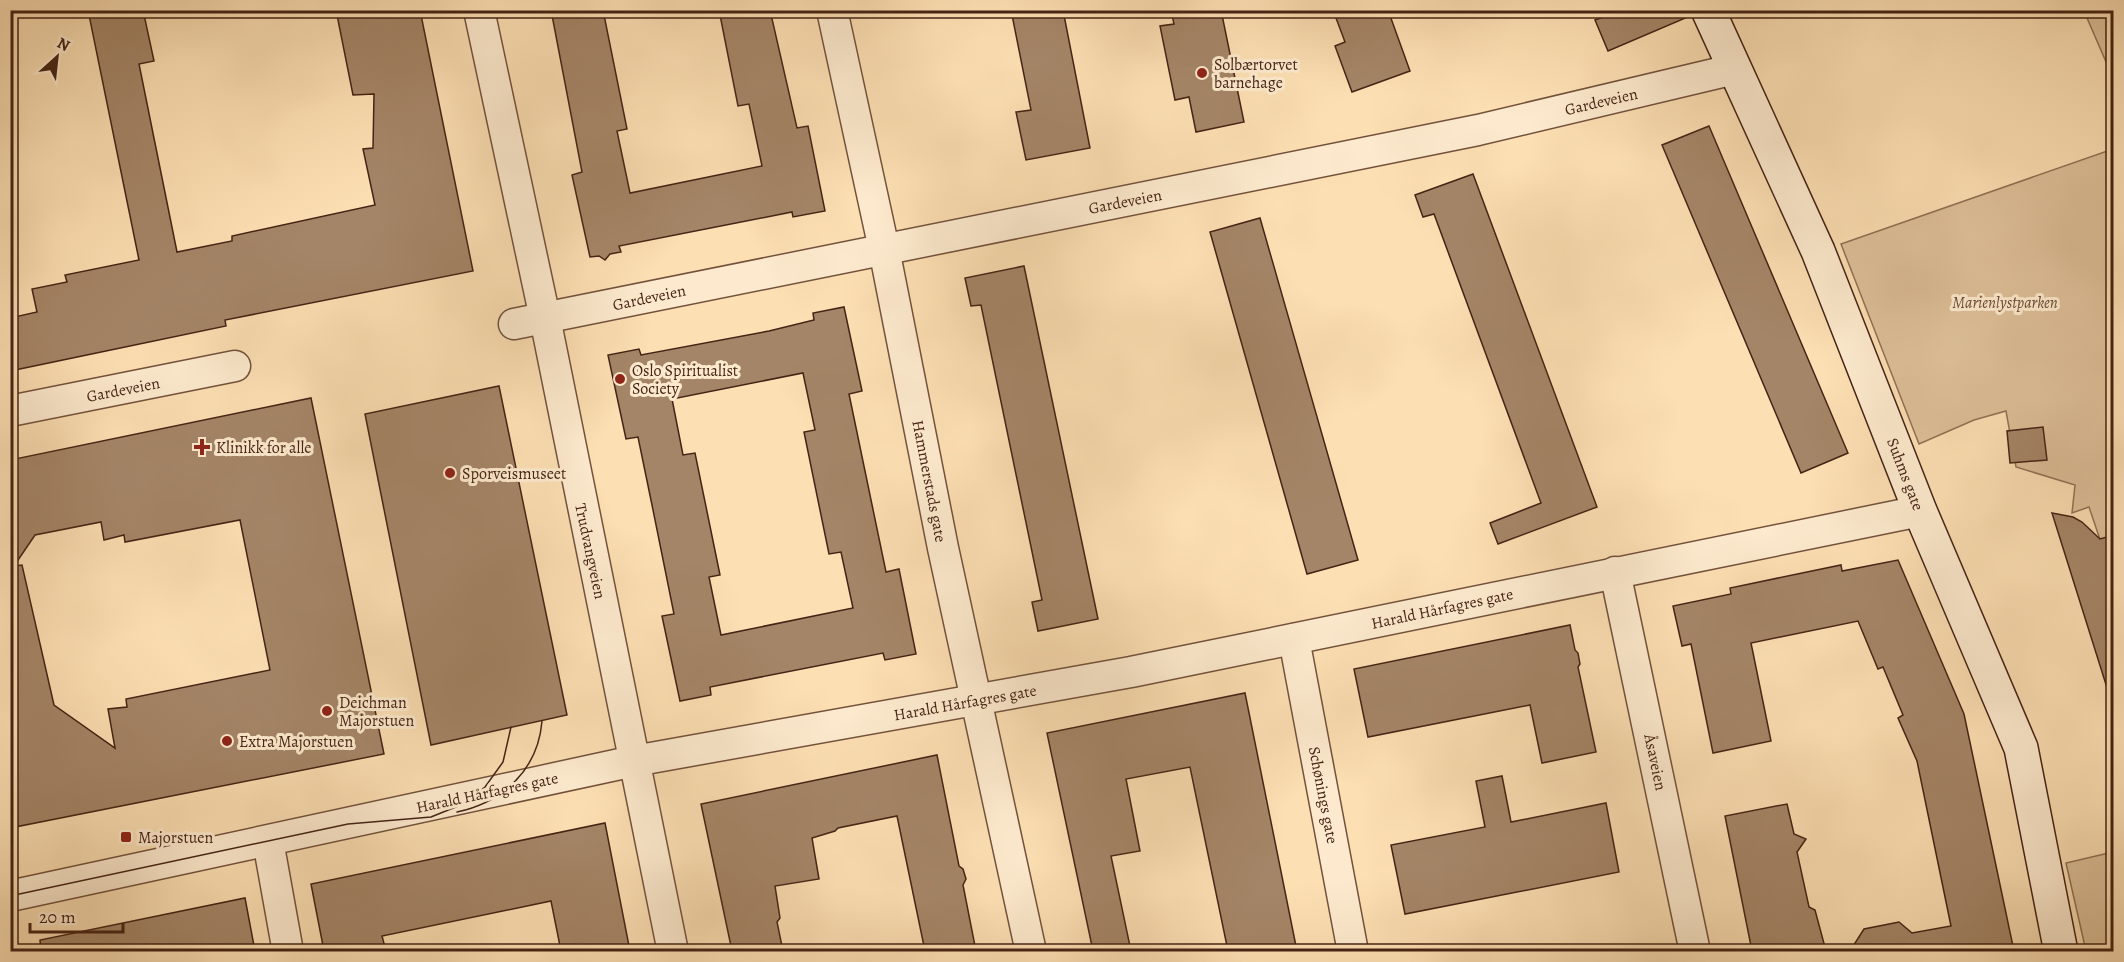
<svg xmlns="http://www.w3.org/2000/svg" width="2124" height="962" viewBox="0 0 2124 962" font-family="Alegreya,serif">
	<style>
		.green { fill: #ddbf98; stroke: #917156; stroke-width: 1.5 }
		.building { fill: #a48567; stroke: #452315; stroke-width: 1.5; fill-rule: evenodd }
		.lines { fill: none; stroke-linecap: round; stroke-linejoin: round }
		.street-casing { stroke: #73523c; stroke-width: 33 }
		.secondary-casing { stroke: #452315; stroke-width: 36 }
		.street { stroke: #fdeace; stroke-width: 30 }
		.secondary { stroke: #fdeace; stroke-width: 33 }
		.tram { stroke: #452315; stroke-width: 1.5 }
		.poi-dot { fill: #8f2418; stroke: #fdeace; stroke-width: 2 }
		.labels { text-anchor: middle; stroke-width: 6; stroke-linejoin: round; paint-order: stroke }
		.poi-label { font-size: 16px; fill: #452315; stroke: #fdeace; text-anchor: start }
		.street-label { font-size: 16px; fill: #452315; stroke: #fdeace }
		.park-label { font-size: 16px; font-style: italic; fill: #6b4a36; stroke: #fdeace }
	</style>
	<rect width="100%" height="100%" fill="#fcdfb3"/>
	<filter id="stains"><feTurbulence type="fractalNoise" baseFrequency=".00333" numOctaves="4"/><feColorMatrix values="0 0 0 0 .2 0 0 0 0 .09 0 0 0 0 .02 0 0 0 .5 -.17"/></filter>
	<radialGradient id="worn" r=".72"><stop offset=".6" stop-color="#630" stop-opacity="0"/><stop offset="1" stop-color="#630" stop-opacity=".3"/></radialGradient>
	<g class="green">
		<path d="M2084,11h29v67z"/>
		<path d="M2113,149v429l-24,-71 -17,6 3,-28 -59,-18 -10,-56 -32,9 -55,24 -78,-200z"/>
		<path d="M2113,852v98l-27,1 -20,-88z"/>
	</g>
	<g class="building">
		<path d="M88,10h55l11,51 -15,3 38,188 55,-11v-5l143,-31 -12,-56 10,-1 1,-54 -21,1 -17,-85h84l53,261 -248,49 1,6 -216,45v-53l27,-6 -5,-23 35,-7 -2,-7 74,-15z"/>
		<path d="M551,10h52l24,119 -10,2 13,62 132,-27 -13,-62 -11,2 -19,-96h51l27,118 11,-2 17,85 -32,6 -1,-5 -173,34 2,6 -11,2 -5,6 -6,-4 -9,1 -18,-82 10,-3z"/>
		<path d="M1011,10h52l27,138 -64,12 -10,-48 15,-2z"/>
		<path d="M1171,10h50l23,112 -48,10 -7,-35 -14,3 -15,-74 14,-2z"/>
		<path d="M1333,10h55l22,61 -58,21 -17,-46 10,-4z"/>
		<path d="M1603,10h87v6l-82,35 -13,-31 11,-4z"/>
		<path d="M1709,126l139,327 -47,20 -139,-328z"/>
		<path d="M1473,174l124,333 -99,37 -8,-21 51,-20 -107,-289 -11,3 -8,-22z"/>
		<path d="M1260,218l98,342 -51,14 -97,-342z"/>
		<path d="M1024,266l74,353 -60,12 -6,-29 10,-2 -61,-295 -10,1 -6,-28z"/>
		<path d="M844,307l18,84 -13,3 37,178 13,-3 17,85 -31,6 -2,-7 -173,34 1,8 -31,6 -18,-85 12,-2 -22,-109 -14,-68 -12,2 -18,-84 31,-6 2,6 128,-24 45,-11 -1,-7zM803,373l12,57 -11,2 25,122 12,-2 12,56 -132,27 -12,-58 11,-2 -25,-122 -12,2 -11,-56z"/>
		<path d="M499,386l68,329 -136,30 -66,-331z"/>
		<path d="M311,398l73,356 -374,74v-368zM240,520l30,150 -144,29 1,8 -19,2 7,39 -61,-43 -32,-140 -8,1 21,-31 66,-13 3,18 20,-5 1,7z"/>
		<path d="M2043,427l4,33 -37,3 -3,-32z"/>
		<path d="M2052,513l21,4 9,5 18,17 14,-4v155l-6,1z"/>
		<path d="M1898,560l66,154 50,237h-164l14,-22 35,-7 13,11 39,-7 -34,-165 -19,-43 5,-3 -20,-48 -5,2 -20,-48 -107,22 20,98 -58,12 -22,-109 -9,2 -9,-40 58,-12 -1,-6 111,-23 1,6z"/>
		<path d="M1570,625l5,25 3,3 2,11 -2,3 18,85 -54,11 -12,-58 -162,32 -14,-68z"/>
		<path d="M1245,693l52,258h-69l-38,-184 -64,12 14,72 -29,5 20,95h-38l-46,-218z"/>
		<path d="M937,755l22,111 4,3 3,10 -3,6 13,66h-51l-28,-135 -59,12 -3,3 -23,7 7,41 -44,7 5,32 -3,4 6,29h-51l-31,-147z"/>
		<path d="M1502,776l9,46 95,-19 13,69 -214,42 -14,-69 94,-18 -9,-46z"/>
		<path d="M1787,804l7,30 12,5 -9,13 12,55 6,3 11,41h-74l-27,-135z"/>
		<path d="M605,823l25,128h-69l-10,-50 -169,35 4,15h-62l-13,-67z"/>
		<path d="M245,898l10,53h-214l-1,-11z"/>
	</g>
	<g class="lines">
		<g class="street-casing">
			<g id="street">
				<path d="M479,10l66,308 128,634"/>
				<path d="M832,10l52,239 59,299 88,404"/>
				<path d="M514,324l964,-194 257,-61"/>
				<path d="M10,411l225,-45"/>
				<path d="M1615,572l80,380"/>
				<path d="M1294,639l59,313"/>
				<path d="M268,841l20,111"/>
				<path d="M10,896l624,-135 497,-89 789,-161"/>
			</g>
		</g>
		<g class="secondary-casing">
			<path id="secondary" d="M1708,10l110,241 102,260 101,237 40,204"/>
		</g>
		<use href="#street" class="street"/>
		<use href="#secondary" class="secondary"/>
		<g class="tram">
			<path d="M457,812c46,-10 81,-42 85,-91"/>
			<path d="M10,896l338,-72 83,-7 32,-13 22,-17 18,-25 8,-35"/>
		</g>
	</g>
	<g class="poi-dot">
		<circle cx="1202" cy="73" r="6"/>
		<circle cx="620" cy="379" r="6"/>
		<path d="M199 438h6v6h6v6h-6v6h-6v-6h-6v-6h6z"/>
		<circle cx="450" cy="473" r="6"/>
		<circle cx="327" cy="711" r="6"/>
		<circle cx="227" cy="741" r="6"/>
		<rect x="120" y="831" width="12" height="12" rx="3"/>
	</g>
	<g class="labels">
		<g class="poi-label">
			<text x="1214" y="70">Solbærtorvet<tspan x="1214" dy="18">barnehage</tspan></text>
			<text x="632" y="376">Oslo Spiritualist<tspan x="632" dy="18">Society</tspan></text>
			<text x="216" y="453">Klinikk for alle</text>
			<text x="462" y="479">Sporveismuseet</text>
			<text x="339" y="708">Deichman<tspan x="339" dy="18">Majorstuen</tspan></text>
			<text x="239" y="747">Extra Majorstuen</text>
			<text x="138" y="843">Majorstuen</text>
		</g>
		<g class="street-label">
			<text transform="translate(1601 101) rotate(-13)" y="6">Gardeveien</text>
			<text transform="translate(1125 201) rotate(-11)" y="6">Gardeveien</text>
			<text transform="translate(649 297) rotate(-12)" y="6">Gardeveien</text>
			<text transform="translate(123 389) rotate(-11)" y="6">Gardeveien</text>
			<text transform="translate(1906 474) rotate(69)" y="6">Suhms gate</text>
			<text transform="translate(930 481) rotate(79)" y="6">Hammerstads gate</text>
			<text transform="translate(591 551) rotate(78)" y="6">Trudvangveien</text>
			<text transform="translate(1442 608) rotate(-12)" y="6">Harald Hårfagres gate</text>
			<text transform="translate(965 702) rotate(-10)" y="6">Harald Hårfagres gate</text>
			<text transform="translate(1656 762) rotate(78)" y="6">Åsaveien</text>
			<text transform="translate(487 792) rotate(-12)" y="6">Harald Hårfagres gate</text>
			<text transform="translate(1324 795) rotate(79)" y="6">Schønings gate</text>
		</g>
		<g class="park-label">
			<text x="2005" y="308">Marienlystparken</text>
		</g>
	</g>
	<rect width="2124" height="962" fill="none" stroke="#fcdfb3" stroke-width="36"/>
	<rect x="12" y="12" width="2100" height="938" fill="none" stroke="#452315" stroke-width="3"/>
	<rect x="18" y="18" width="2088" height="926" fill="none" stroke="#452315" stroke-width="1.5"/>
	<g transform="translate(57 57) rotate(27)" stroke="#fdeace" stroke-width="4.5" paint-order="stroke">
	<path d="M0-4.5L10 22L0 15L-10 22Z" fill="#452315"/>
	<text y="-9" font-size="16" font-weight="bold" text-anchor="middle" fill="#452315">N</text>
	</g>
	<path d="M30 923v9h93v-9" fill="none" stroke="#452315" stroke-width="3"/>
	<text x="39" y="923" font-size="18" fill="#452315" stroke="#fdeace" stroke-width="4.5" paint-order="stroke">20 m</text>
	<rect width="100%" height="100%" filter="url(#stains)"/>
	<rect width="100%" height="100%" fill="url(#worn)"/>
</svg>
